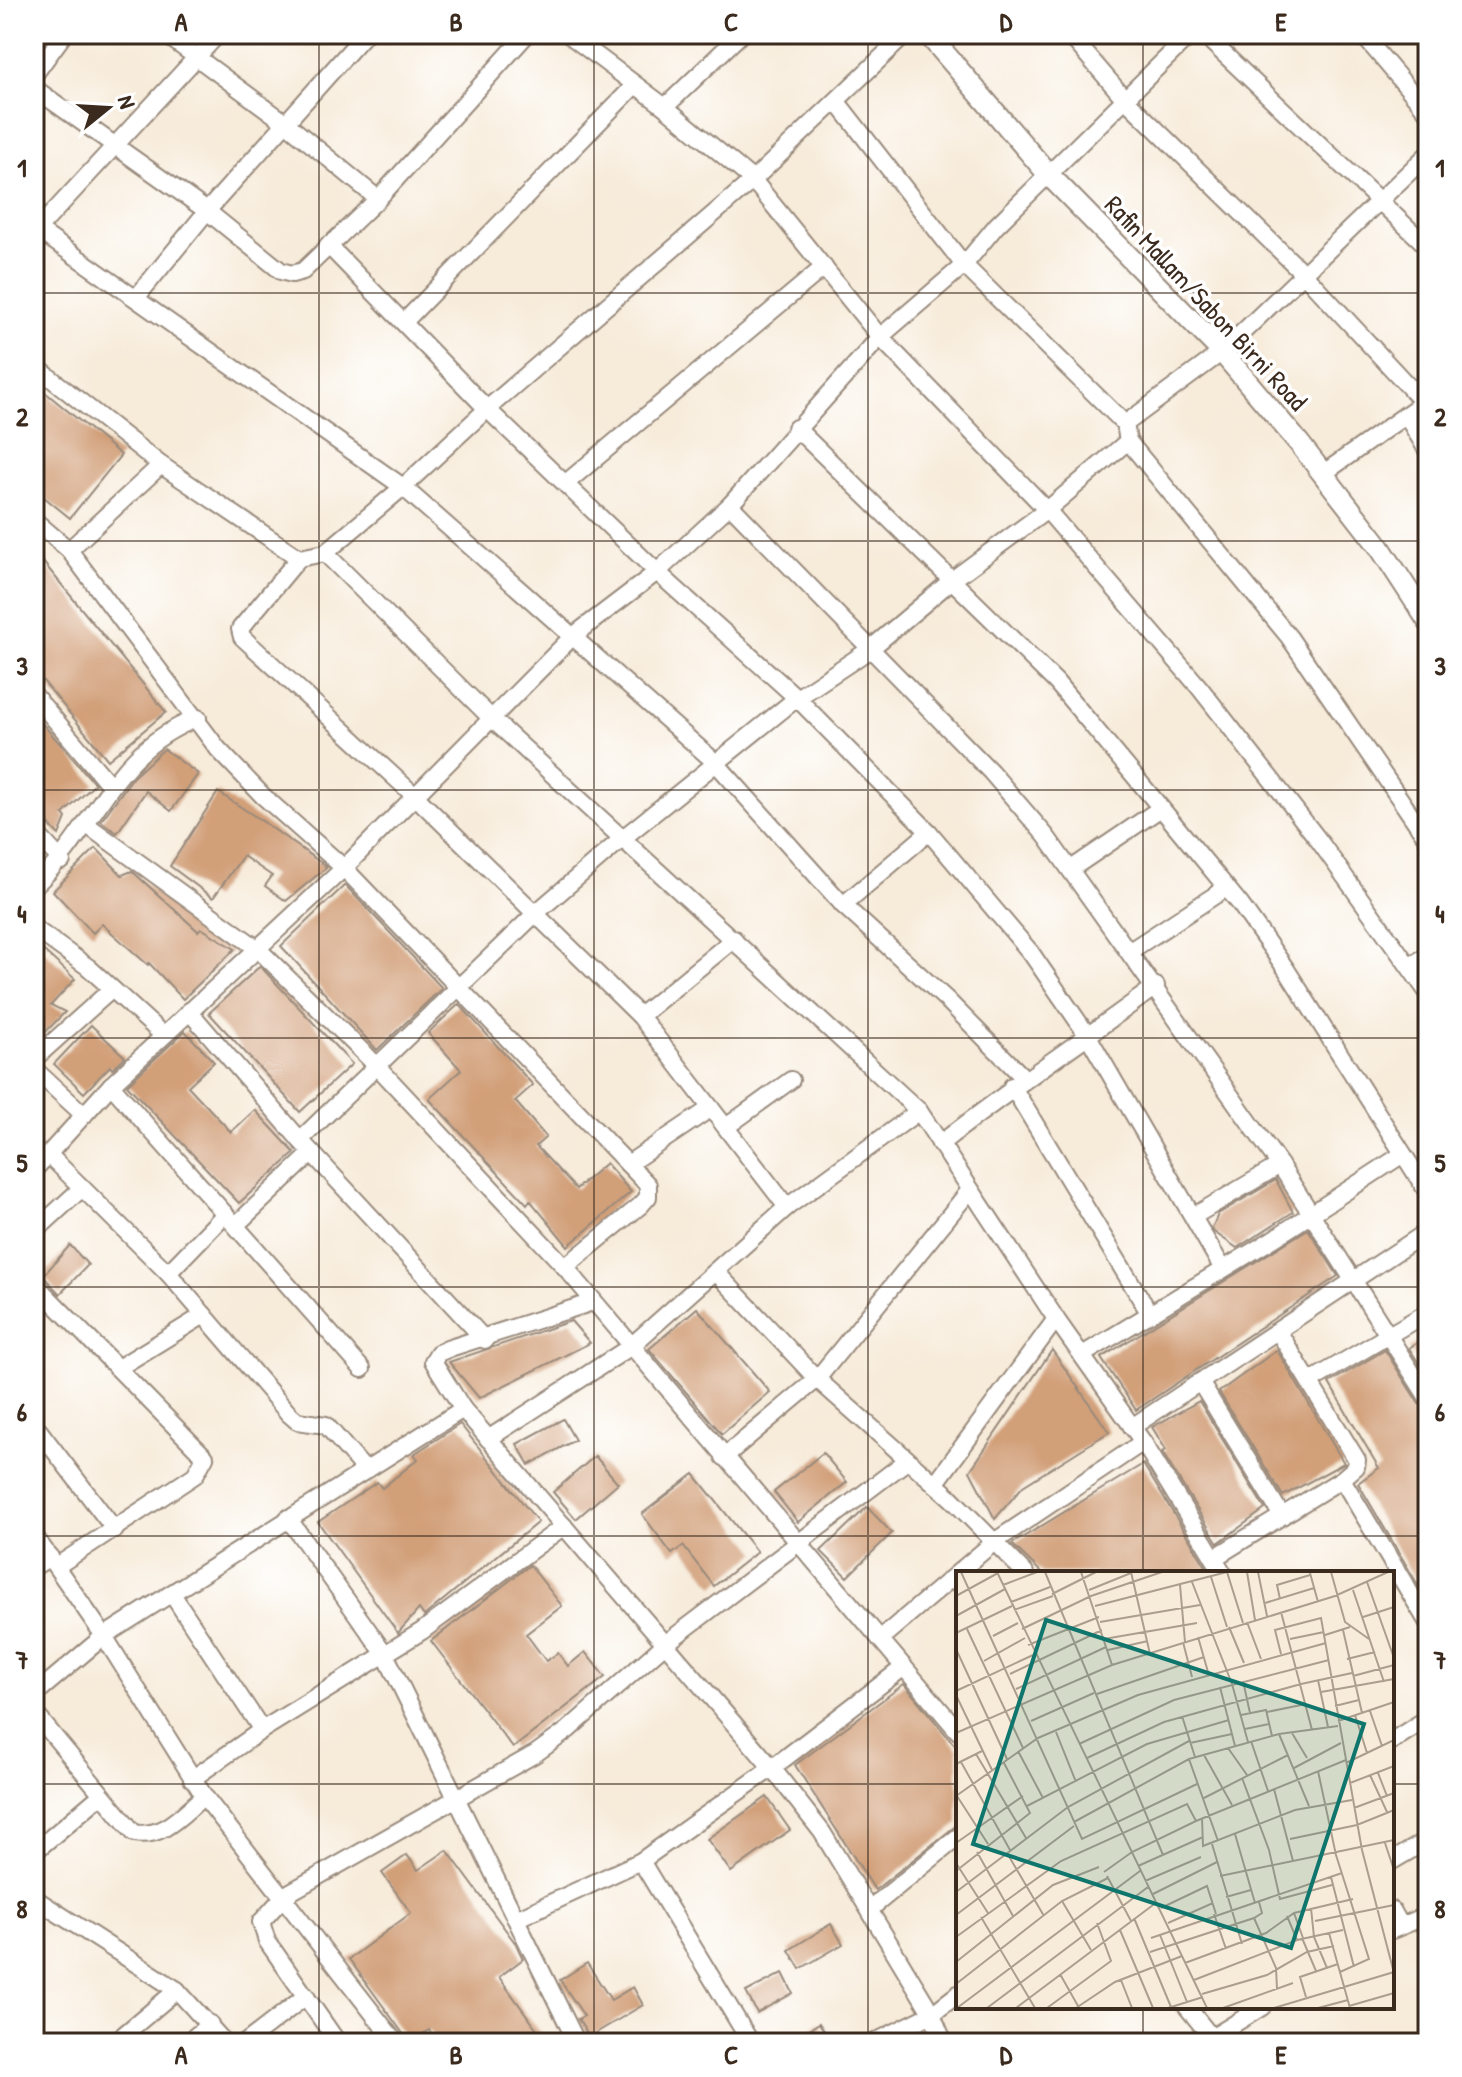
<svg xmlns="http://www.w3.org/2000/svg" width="1462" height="2077" viewBox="0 0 1462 2077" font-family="'Patrick Hand',sans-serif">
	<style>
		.building { fill: #d19f78 }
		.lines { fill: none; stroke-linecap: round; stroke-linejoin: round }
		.minor-casing { stroke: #998a7c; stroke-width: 20 }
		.tertiary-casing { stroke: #998a7c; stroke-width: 24 }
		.minor { stroke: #fff; stroke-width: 16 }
		.tertiary { stroke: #fff; stroke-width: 20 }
		.grid { fill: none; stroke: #3b2a1e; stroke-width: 2; stroke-opacity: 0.55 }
		.labels { text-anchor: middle; stroke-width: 7; stroke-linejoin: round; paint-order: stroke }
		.street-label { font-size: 26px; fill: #3b2a1e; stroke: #fff }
		.inset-road { fill: none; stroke: #ac9e8e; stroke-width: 2 }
		.view { fill: #0f766e; fill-opacity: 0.15; stroke: #0f766e; stroke-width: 4 }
		.inset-edge { fill: none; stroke: #3b2a1e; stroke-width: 4 }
		.neatline { fill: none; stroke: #3b2a1e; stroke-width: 3 }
		.grid-label { font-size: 26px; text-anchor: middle; font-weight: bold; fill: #3b2a1e }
	</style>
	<rect width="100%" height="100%" fill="#fff"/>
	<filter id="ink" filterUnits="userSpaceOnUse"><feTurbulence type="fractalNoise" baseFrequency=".0125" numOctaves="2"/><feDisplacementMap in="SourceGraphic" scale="16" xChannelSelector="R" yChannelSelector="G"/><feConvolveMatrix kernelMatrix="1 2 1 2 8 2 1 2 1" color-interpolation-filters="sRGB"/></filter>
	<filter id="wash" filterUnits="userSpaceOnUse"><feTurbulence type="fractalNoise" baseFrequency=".006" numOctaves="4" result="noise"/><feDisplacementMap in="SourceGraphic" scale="32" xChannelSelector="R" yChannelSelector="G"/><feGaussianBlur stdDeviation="1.8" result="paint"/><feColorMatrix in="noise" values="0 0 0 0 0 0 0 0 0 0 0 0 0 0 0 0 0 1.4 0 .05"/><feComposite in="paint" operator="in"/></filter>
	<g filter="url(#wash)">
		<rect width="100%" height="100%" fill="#f7ebd9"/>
		<g id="blocks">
			<g class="building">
				<path d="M34,383l87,72 -51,63 -36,-29z"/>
				<path d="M34,551l132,161 -58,48 -74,-90z"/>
				<path d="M34,714l61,70 -32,30 3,4 -7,17 -25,-26z"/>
				<path d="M164,749l34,25 -27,37 -25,-20 -29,42 -16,-12 32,-44z"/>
				<path d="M218,792l44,29 65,46 -41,34 -21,-15 7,-10 -29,-20 -30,42 -43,-32z"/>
				<path d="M96,848l26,27 10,-4 66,60 3,-3 34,21 -52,50 -34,-36 -1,2 -46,-41 -9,9 -40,-42z"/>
				<path d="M345,885l97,103 -65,62 -96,-104z"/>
				<path d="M34,942l41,37 -24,26 14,7 -31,32z"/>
				<path d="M260,966l92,98 -52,48 -91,-99z"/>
				<path d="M459,1004l74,81 -18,16 31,36 -10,9 40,43 30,-26 25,29 -63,54 -38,-46 -3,4 -98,-105 32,-29 -33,-37z"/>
				<path d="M91,1025l34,32 -13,12 -2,-3 -26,27 -30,-29z"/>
				<path d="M185,1031l29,31 -26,24 43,46 24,-22 40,43 -56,50 -112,-118z"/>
				<path d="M1276,1180l17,32 -56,36 -23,-16 -2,-3 6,-15z"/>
				<path d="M1308,1229l30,47 -202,134 -35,-52z"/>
				<path d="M70,1245l18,20 -28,29 -17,-18z"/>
				<path d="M697,1308l73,84 -48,42 -73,-85z"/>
				<path d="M571,1321l19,22 -111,55 -30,-36z"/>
				<path d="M1428,1336v41l-19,-29z"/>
				<path d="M1052,1350l57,82 -86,54 -28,33 -25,-48z"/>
				<path d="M1277,1350l67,113 -61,33 -64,-104z"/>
				<path d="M1385,1350l34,54 9,5v193l-70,-119 21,-15 -50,-85z"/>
				<path d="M1199,1401l66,108 -47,34 -56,-91 4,-2 -14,-23z"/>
				<path d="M563,1419l12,21 -46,25 -12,-21z"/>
				<path d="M460,1424l78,98 -114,94 -5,-7 -21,24 -80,-111 59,-40 5,6 36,-29 -4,-5z"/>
				<path d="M823,1453l24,29 -49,40 -24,-30z"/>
				<path d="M595,1456l23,27 -42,36 -23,-27z"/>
				<path d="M1143,1464l67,109h-168l-30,-29z"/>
				<path d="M694,1474l63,78 -43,34 -31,-40 -11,8 -30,-40z"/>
				<path d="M867,1507l25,26 -45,44 -26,-26z"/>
				<path d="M530,1565l32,41 -36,28 20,27 12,-8 10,13 17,-14 20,25 -92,71 -82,-107z"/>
				<path d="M904,1684l54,65v75l-83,66 -80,-125z"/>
				<path d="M767,1797l23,33 -59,42 -24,-33z"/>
				<path d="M447,1850l69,94 7,15 -24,18 48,66h-109l-9,-13 -19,13 -61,-84 62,-46 -29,-40 25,-18 11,15z"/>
				<path d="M831,1924l12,20 -43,25 -11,-19z"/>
				<path d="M587,1963l24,37 22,-13 10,18 -54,32 -11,-18 6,-3 -24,-36z"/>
				<path d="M783,1973l10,20 -36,20 -11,-21z"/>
				<path d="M819,2023l13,20h-43z"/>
			</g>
		</g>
	</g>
	<g filter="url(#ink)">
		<use href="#blocks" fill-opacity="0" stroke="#998a7c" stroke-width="2"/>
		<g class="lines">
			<g class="minor-casing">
				<g id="minor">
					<path d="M165,34l122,90 91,75"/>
					<path d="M568,34l97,73 88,73 127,157 167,173 152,177 118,151 111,155"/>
					<path d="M1069,34l55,64 180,176 119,128"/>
					<path d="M1203,34l225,213"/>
					<path d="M1362,34l66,78"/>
					<path d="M34,75l30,-41"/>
					<path d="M34,88l173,123 74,60 11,3 11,-3 75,-72 149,-165"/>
					<path d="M837,102l127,163 161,159"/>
					<path d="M665,107l76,-73"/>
					<path d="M34,227l369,260 312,275 128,143 105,96 76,77"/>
					<path d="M37,230l181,-196"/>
					<path d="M328,245l159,164 170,163 140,126 132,134 102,121 57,83 135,233"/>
					<path d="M136,298l71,-87 158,-177"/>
					<path d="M404,322l231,-237"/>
					<path d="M34,365l127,100 138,93"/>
					<path d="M1406,415l22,37"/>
					<path d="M796,428l260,254 105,126 79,96 46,65 142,224"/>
					<path d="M1128,441l161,196 139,203"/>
					<path d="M1324,473l104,-74"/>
					<path d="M566,483l258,-216"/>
					<path d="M730,505l261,267 55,64 234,329 148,233"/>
					<path d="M34,520l35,30 149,199 45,47 81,72 304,317v12l-7,8 -76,62"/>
					<path d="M69,550l92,-85"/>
					<path d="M325,553l166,165 428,393 137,208 87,123 80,131"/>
					<path d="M34,695l75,89"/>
					<path d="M87,825l171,124 118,116 189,202 393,464"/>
					<path d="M34,831l28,30"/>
					<path d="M1071,869l90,-61"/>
					<path d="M34,886c65,-59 76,-135 164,-168"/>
					<path d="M843,905l86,-73"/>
					<path d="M34,928l54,39 75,68"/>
					<path d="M1130,951l96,-63"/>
					<path d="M1410,966l18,-11"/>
					<path d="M189,1011l111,129 185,200"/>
					<path d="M640,1016l94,-77"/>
					<path d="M34,1059l78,-70"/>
					<path d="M34,1069l50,46"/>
					<path d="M111,1085l251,284"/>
					<path d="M1012,1086l138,228"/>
					<path d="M726,1127l65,-47"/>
					<path d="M300,1140l237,-228 86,-74 174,-140 72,-48 83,-70 95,-70 81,-69 -3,-17 97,-72 206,-198"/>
					<path d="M940,1144c70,-56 144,-104 216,-158"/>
					<path d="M48,1154l120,119 121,141 8,7 29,4 38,44"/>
					<path d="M628,1164l83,-56"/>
					<path d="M34,1170l77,-85 233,-217 229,-232 84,-64 73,-67 150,-168 84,-72 32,-39 195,-192"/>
					<path d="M787,1207l-147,-191 -225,-220 -173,-159 -2,-8 59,-71 26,-5 78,-66 84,-78 266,-229 153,-146"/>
					<path d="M1194,1216l86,-51"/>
					<path d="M236,1225l76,-72"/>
					<path d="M34,1232l47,-43"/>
					<path d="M716,1272l101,107 134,119 74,75"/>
					<path d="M168,1273l57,-59"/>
					<path d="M34,1283l171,174 -10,18 -138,91"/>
					<path d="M593,1302l-143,46 -12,5 -5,8 30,48 309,359 50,64 110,182 12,29"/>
					<path d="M1084,1354l189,-115 130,-85"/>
					<path d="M118,1368l86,-53"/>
					<path d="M1200,1382l82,134"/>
					<path d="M1309,1382l119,-70"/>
					<path d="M34,1424l81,106"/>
					<path d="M1132,1427l296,-196"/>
					<path d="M488,1439l142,-92 157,-140 132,-96"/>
					<path d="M724,1457l93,-78 153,-189"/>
					<path d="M1342,1479l86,144"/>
					<path d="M935,1484l121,-165"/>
					<path d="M288,1518l97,136 192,389"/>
					<path d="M34,1535l70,101 100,160 192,247"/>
					<path d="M1214,1558l128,-79 14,-12 1,-7 -79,-129"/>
					<path d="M34,1567l16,-10"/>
					<path d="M172,1594l90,136"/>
					<path d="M880,1639l114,-97 149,-100"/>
					<path d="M34,1695l70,-59 359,-227"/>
					<path d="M34,1712l100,121c29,6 49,-20 70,-37"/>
					<path d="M1392,1741l36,-23"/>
					<path d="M192,1779l70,-49 160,-99 142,-105"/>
					<path d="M34,1852l66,-56"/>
					<path d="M641,1861l110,182"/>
					<path d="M1392,1861l36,-21"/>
					<path d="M34,1898l143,92 48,53"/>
					<path d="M870,1909l88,-72"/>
					<path d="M1392,1910l9,16"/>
					<path d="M516,1919l125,-58 131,-93 132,-101"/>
					<path d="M1392,1930l36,-15"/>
					<path d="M1187,2007l25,31"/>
					<path d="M114,2043l63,-53"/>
					<path d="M187,2043l23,-19"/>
					<path d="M245,2043l61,-47"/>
					<path d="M338,2043l-71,-102 -6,-19 24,-27 250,-141 33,-24 97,-86 243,-184"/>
					<path d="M873,2043l59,-29 26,-20"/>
					<path d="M1203,2043l59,-36"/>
				</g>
			</g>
			<g class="tertiary-casing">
				<path id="tertiary" d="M928,34l120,140 174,178 77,91 80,103 49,75"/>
			</g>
			<use href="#minor" class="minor"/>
			<use href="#tertiary" class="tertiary"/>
		</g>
	</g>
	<path class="grid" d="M319,34v2009M594,34v2009M868,34v2009M1143,34v1539M34,293h1394M34,541h1394M34,790h1394M34,1038h1394M34,1287h1394M34,1536h1394M34,1784h924M1392,1784h36M1143,2007v36"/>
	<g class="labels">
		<g class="street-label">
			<text transform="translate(1206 303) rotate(47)" y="9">Rafin Mallam/Sabon Birni Road</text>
		</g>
	</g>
	<g transform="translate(956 1571)">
		<rect width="438" height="438" fill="#f7ebd9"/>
		<path class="inset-road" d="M5,1l121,267 115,-55M41,1l210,436M89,1l118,283M125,1l31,93M175,1l19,82M291,1l8,48M302,1l9,44M375,1l14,50 24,17M354,2l8,29M255,6l16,50M236,11l40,102 16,58M411,11l27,76M47,14l34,-13M224,14l5,57M133,19l42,-17M397,19l31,92M96,23l44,-22M0,25l42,-23M324,28l-3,-14 33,-10M55,31l39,-15M309,32l49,-15M139,35l132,-34 16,51M58,39l39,-14M325,41l31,118M0,45l49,-27M407,46l31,-10M144,51l100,-17M291,51l14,37M273,56l15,36M11,58l56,119M66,58l69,-33 71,-24M387,59l19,83M0,62l56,-27M369,64l25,-8M37,65l25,-13M242,66l10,35M148,68l93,-16M334,68l34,-7M227,71l9,35M72,74l71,-28M0,78l51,110M152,79l40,-9M325,83l-6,-24 46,-12 41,232 32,123M391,88l28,-7M28,90l41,-23M54,103l92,-44M397,105l41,-11M362,109l10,47M287,110l7,32M345,113l51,-11M264,116l15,59M60,118l90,-42M0,120l77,-36M365,121l73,-13M141,123l107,-37M0,124l36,75M379,135l24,-6M414,140l12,35M311,141l39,-8M285,144l25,-5 6,26M399,144l12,38M226,145l13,41M75,150l63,-28M382,150l56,-19M289,158l24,-5M100,161l20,50M0,162l156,-68 223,-69 53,-24M336,162l15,25M323,163l30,72M295,170l17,50M234,172l42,-9M123,173l95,-44 155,-40M272,177l19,27M62,180l25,47M20,183l50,84M248,184l28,50M131,187l77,-36 137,-38M233,188l29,82M5,191l49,88M390,192l48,-23M0,193l26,-13M338,197l47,-25M362,200l18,84 33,104 -29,13M422,202l9,23M414,204l17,37M286,207l27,72 11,49 52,-14M394,212l44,-17M318,218l19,72M0,225l82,-58 100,-43 188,-52M1,225l31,48M248,227l84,-43M71,235l120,-62 82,-24M398,237l40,-15M246,247l1,28 92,-36 57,-10M118,251l115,-63 90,-25 59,-8M279,263l20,69M334,268l67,-14 37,-15M0,272l67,-47M429,272l9,27M256,273l30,100M21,281l36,64M51,282l37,63M0,292l32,50M182,295l65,-29M0,300l74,-58 -26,-50M148,301l28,-20 64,-31 150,-61M151,305l24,45M264,305l174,-36M375,306l23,90M189,310l56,-24M0,321l112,-85 121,-66M197,323l64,-32M270,326l25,-7M106,330l29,49M205,337l46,-22 9,28M355,337l3,29 13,31M338,342l9,25M258,343l12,35M0,344l118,-89M331,345l10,24M25,346l54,91M178,347l37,89M298,347l22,50 1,21M359,350l79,-16M212,352l45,-20M164,359l33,78M373,362l21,75M204,364l27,67M0,366l105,-76 126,-57 9,17M195,367l191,-65M346,367l14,33M194,381l104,-34 8,-5 -3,-11M0,391l97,-77 46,-18M229,392l81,-30 28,-20 59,-14M104,403l18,32M165,409l11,28M238,409l103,-40 46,-10M0,413l106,-83 46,-23M246,423l65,-19 40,-23 27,-6M350,426l-6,-20 38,-13M393,435l45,-13M1,437l183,-137M31,437l161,-121M60,437l141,-106M91,437l64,-47 -14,-38M120,437l39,-26 67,-26M212,437l35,-11M267,437l70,-25M318,437l120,-36M362,437l30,-8"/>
		<path class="view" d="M90,49l318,104 -73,224 -318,-104z"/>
		<rect width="438" height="438" class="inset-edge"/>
	</g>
	<rect width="1462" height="2077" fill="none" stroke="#fff" stroke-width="88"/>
	<g transform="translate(108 108) rotate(72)" stroke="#ffffff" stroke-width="6" paint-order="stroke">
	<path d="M0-6L14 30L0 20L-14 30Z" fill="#3b2a1e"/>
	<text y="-12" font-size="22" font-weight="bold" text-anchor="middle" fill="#3b2a1e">N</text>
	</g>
	<rect x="44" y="44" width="1374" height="1989" class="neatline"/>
	<g class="grid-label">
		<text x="181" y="31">A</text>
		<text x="456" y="31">B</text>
		<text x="731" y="31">C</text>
		<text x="1006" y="31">D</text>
		<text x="1281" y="31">E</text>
		<text x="22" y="177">1</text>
		<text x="1440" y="177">1</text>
		<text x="22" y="426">2</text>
		<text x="1440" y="426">2</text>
		<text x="22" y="675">3</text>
		<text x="1440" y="675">3</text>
		<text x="22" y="923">4</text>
		<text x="1440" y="923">4</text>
		<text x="22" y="1172">5</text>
		<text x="1440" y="1172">5</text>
		<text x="22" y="1421">6</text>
		<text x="1440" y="1421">6</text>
		<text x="22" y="1669">7</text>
		<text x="1440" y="1669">7</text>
		<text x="22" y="1918">8</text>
		<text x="1440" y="1918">8</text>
		<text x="181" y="2064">A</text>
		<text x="456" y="2064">B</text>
		<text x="731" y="2064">C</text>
		<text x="1006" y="2064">D</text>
		<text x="1281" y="2064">E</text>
	</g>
</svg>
